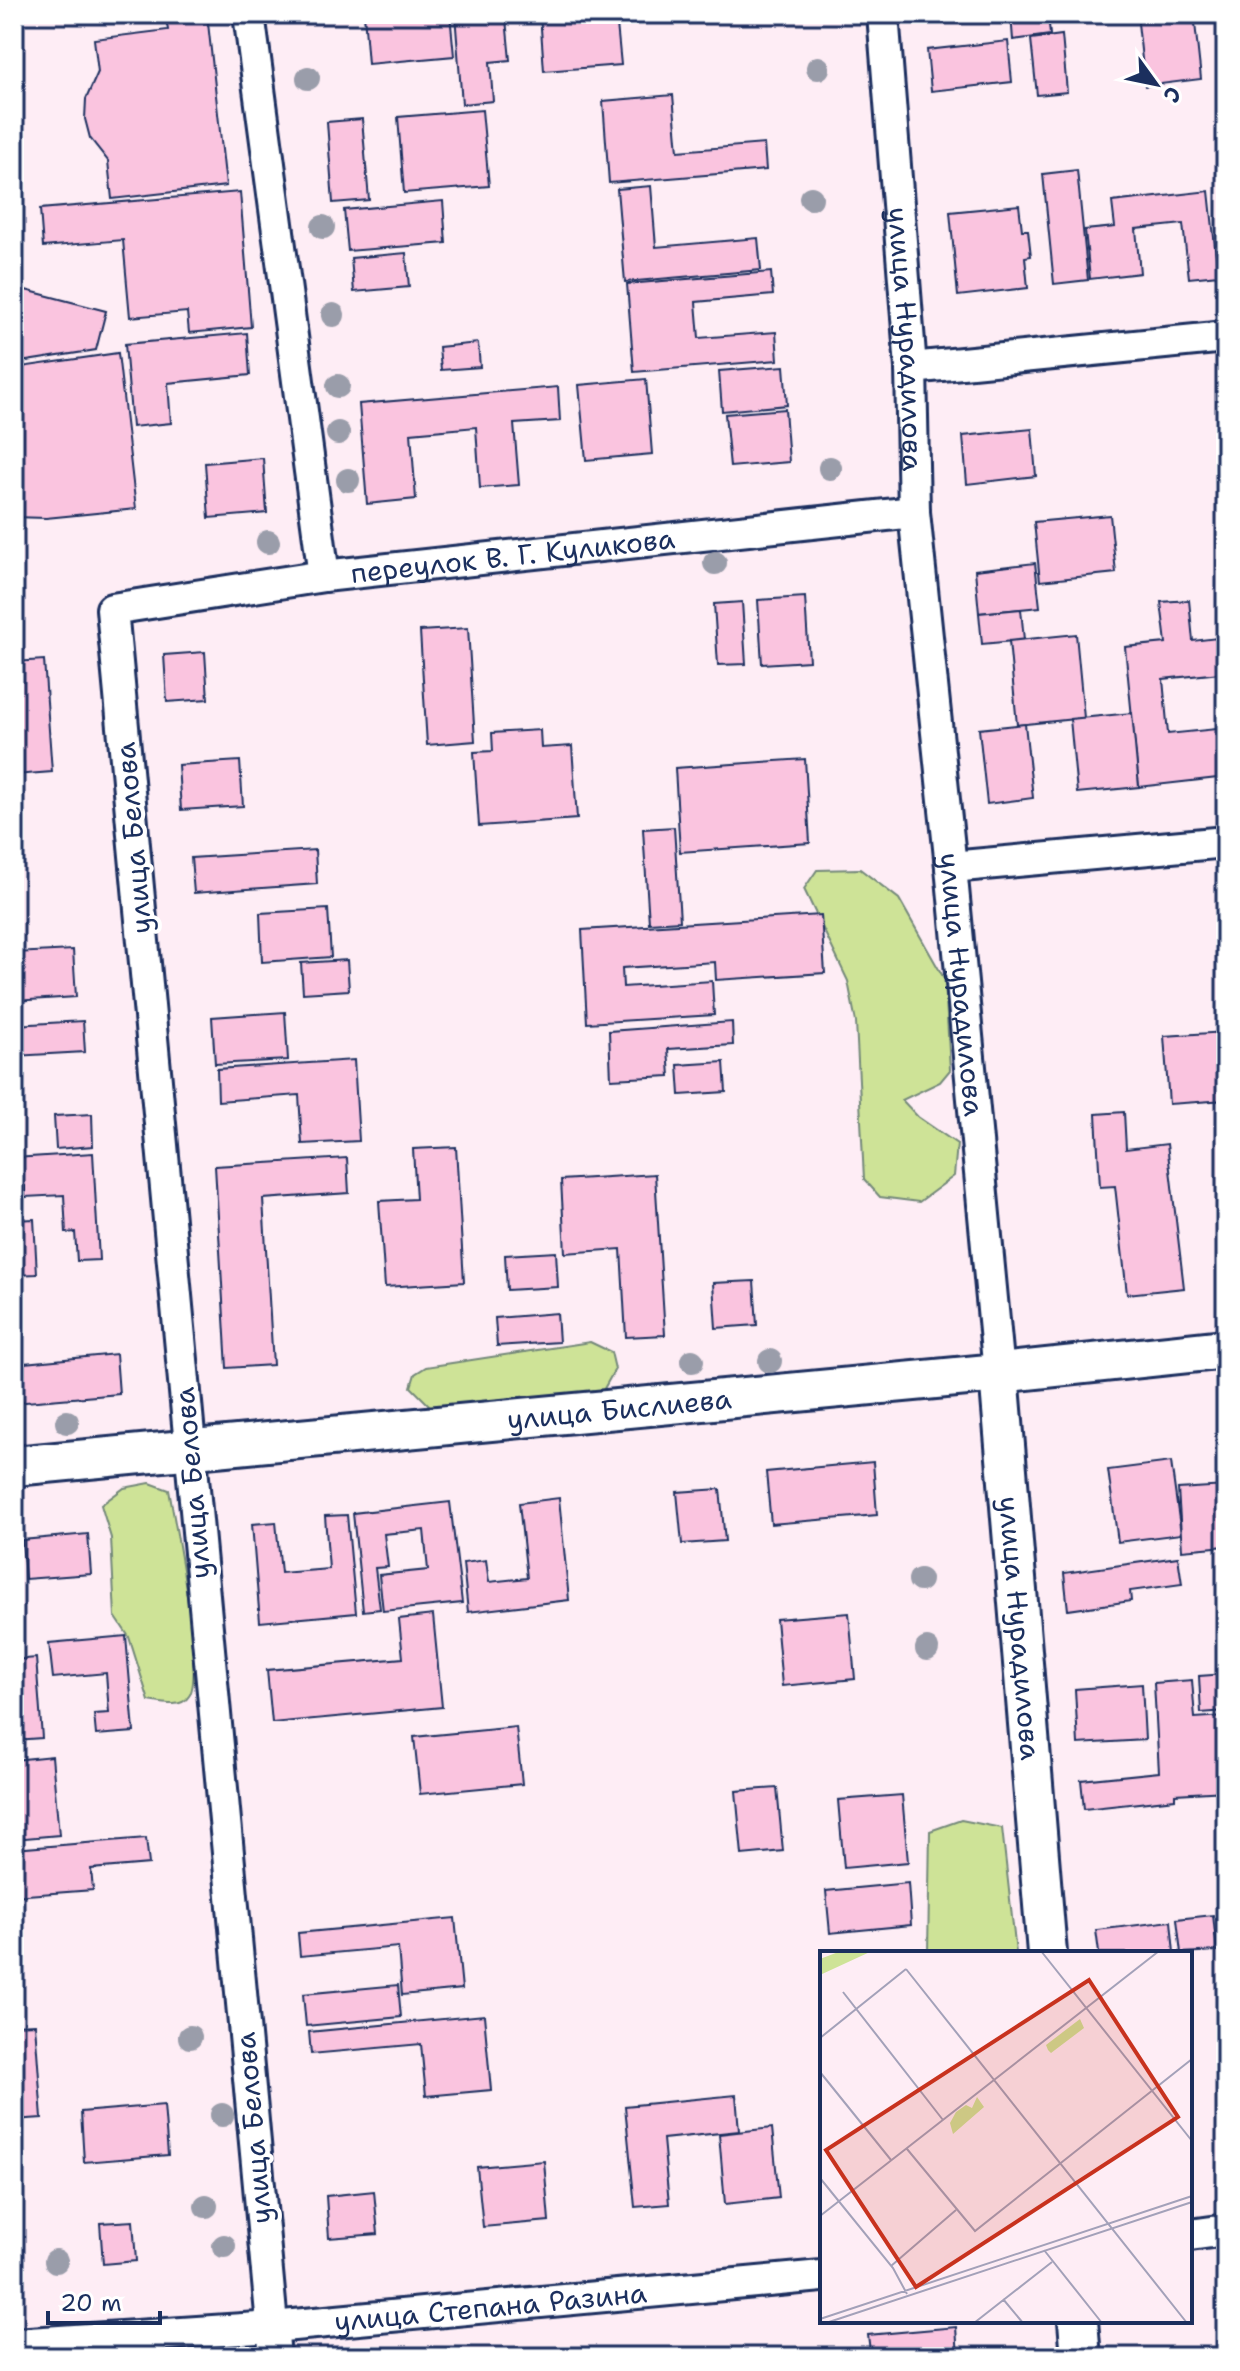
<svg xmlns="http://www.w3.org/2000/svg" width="1240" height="2371" viewBox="0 0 1240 2371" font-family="'Shantell Sans',sans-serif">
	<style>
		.green { fill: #cee397; stroke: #74897a; stroke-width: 2 }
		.building { fill: #fac4df; stroke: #1b2f5e; stroke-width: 2 }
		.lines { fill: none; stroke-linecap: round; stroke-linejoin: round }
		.minor-casing { stroke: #1b2f5e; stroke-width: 36 }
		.tertiary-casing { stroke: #1b2f5e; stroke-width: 44 }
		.minor { stroke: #fff; stroke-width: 30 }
		.tertiary { stroke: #fff; stroke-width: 38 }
		.tree { fill: #9a9daa }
		.labels { text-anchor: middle; stroke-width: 8; stroke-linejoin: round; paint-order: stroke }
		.street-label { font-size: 28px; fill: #1b2f5e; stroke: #fff }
		.inset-road { fill: none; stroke: #a3a1b9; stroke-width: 2 }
		.view { fill: #c8321e; fill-opacity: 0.15; stroke: #c8321e; stroke-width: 4 }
		.inset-edge { fill: none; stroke: #1b2f5e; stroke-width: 4 }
	</style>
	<rect width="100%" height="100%" fill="#feedf5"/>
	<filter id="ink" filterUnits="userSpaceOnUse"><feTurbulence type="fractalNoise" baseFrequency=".0125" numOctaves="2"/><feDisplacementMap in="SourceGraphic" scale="16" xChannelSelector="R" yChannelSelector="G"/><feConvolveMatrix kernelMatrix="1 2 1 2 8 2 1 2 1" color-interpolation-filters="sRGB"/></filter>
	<g filter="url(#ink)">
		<g class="green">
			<path d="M860,869l39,30 46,81 5,90 -10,12 -38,18 16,17 39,27 -3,32 -35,26 -39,-5 -16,-18 -8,-157 -8,-41 -44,-92 13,-19z"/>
			<path d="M590,1342l21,10 4,17 -14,25 -168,15 -22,-22 4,-13 11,-7z"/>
			<path d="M150,1483l19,7c6,34 36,184 20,206 -8,13 -27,7 -40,5l-20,-64 -14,-21 -4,-78 -10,-33 23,-17z"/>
			<path d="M961,1820l41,8 14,125h-88l2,-122z"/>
		</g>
		<g class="building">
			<path d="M165,14h42l19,172 -114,13 -4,-38 -18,-23 -5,-19 1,-20 12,-27 -4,-33 74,-9z"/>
			<path d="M364,14h86l4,42 -86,8z"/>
			<path d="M455,14h31l1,7 19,-2 4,41 -20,2 3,39 -31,3z"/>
			<path d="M540,14h76l5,51 -77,6z"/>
			<path d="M1011,14h37l2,21 -37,5z"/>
			<path d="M1137,14h57l7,65 -56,7z"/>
			<path d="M1062,35l5,57 -30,3 -6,-56z"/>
			<path d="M1008,41l4,41 -81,9 -4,-41z"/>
			<path d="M673,95l5,56 86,-7 2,26 -157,13 -6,-82z"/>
			<path d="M482,110l7,76 -85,7 -6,-76z"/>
			<path d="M362,119l7,81 -36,3 -6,-81z"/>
			<path d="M1077,170l11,110 -34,4 -11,-110z"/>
			<path d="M651,186l5,61 102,-9 3,32 -136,12 -8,-93z"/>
			<path d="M1209,191l9,84 -29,3 -6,-54 -47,5 4,44 -50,6 -5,-49 30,-3 -3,-25z"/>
			<path d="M240,192l11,135 -62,6 -2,-21 -57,5 -7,-77 -80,7 -3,-38z"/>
			<path d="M443,201l3,42 -98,8 -4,-41z"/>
			<path d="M1019,205l3,25h6l3,26 -6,1 3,31 -70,8 -8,-84z"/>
			<path d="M406,253l3,34 -55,5 -3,-34z"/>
			<path d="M771,272l2,23 -77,7 3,36 77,-6 2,28 -144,12 -7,-88z"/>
			<path d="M14,287l92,24 -10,39 -82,13z"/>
			<path d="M247,333l3,42 -82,8 3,40 -39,4 -7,-83z"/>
			<path d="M478,343l2,24 -39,3 -2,-23z"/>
			<path d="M118,353l18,156 -90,9 -32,-1v-149z"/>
			<path d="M784,366l3,39 -65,6 -3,-40z"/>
			<path d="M646,379l6,75 -66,6 -7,-75z"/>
			<path d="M558,387l2,34 -46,3 5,61 -39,3 -4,-61 -65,6 5,66 -49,5 -8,-100z"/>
			<path d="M785,409l4,53 -59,5 -5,-53z"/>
			<path d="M1032,429l4,47 -69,8 -4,-48z"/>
			<path d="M263,458l4,55 -58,5 -4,-55z"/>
			<path d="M1110,515l6,58 -76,8 -6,-59z"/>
			<path d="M1035,563l5,44 -61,6 -4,-43z"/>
			<path d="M805,597l4,64 -47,3 -4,-64z"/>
			<path d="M1189,600l4,41 24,-3 3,35 -57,6 5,55 58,-6v49l-87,10 -14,-140 41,-4 -5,-41z"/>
			<path d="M742,602l4,62 -28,1 -4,-61z"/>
			<path d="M1021,609l3,31 -42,4 -3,-31z"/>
			<path d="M468,628l7,113 -48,4 -7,-114z"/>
			<path d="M1076,634l8,84 -67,7 -8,-84z"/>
			<path d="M205,652l3,47 -41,3 -3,-47z"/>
			<path d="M44,660l8,112 -38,3v-113z"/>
			<path d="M1132,713l7,74 -62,6 -7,-74z"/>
			<path d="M1025,724l8,74 -46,6 -8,-75z"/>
			<path d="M540,730l1,18 31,-2 5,73 -98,7 -5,-74 19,-1 -1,-18z"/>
			<path d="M805,759l5,84 -130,9 -5,-84z"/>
			<path d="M240,761l3,45 -62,4 -3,-45z"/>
			<path d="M674,827l6,94 -31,2 -6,-94z"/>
			<path d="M315,850l2,34 -123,9 -3,-35z"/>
			<path d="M328,909l3,48 -69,5 -2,-49z"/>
			<path d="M821,915l4,58 -109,7 -1,-18 -93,6 1,19 89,-6 2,34 -127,8 -5,-93z"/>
			<path d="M73,950l3,47 -62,4v-48z"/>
			<path d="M347,960l2,30 -46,3 -2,-30z"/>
			<path d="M285,1012l3,48 -73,4 -3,-47z"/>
			<path d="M83,1021l2,31 -71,4v-31z"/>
			<path d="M732,1022l1,23 -65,4 2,27 -59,3 -2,-48z"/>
			<path d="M1226,1032v68l-57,4 -5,-68z"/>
			<path d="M354,1060l5,81 -57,3 -3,-49 -81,6 -1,-32z"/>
			<path d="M724,1062l2,30 -46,3 -2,-30z"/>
			<path d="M1124,1112l2,37 41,-5 17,144 -57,6 -12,-108 -15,1 -4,-73z"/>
			<path d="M92,1114l1,32 -37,3 -2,-33z"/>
			<path d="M456,1147l8,135 -79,5 -6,-86 37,-2 -3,-50z"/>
			<path d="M93,1153l6,107 -22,1 -2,-29 -9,1 -2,-38 -39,2v-11l-11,1v-29z"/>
			<path d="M347,1158l2,35 -86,6 10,166 -46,3 -12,-202z"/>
			<path d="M655,1174l10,161 -39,2 -5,-88 -56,4 -4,-73z"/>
			<path d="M34,1219l3,55 -23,1v-55z"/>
			<path d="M556,1252l2,35 -51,3 -2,-35z"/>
			<path d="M754,1281l3,44 -41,3 -3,-45z"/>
			<path d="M557,1313l2,29 -62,4 -2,-28z"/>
			<path d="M116,1354l3,40 -105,9v-39z"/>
			<path d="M873,1462l4,53 -106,9 -5,-52z"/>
			<path d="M1171,1462l10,72 -63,8 -10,-72z"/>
			<path d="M1226,1486v60l-44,4 -4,-61z"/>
			<path d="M720,1489l5,52 -43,3 -5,-52z"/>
			<path d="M559,1498l10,102 -101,12 -5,-49 23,-3 3,22 38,-4 -8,-75z"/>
			<path d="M450,1502l12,101 -79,8 -4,-36 49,-5 -4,-40 -40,4 4,33 -13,1 5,41 -17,2 -10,-98z"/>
			<path d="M347,1515l9,98 -96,9 -8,-98 24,-2 5,51 48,-4 -4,-53z"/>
			<path d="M88,1534l3,40 -66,5 -3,-39z"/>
			<path d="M1178,1557l4,27 -52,7 1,10 -63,9 -4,-37z"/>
			<path d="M849,1613l6,66 -73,7 -6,-67z"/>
			<path d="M433,1615l9,92 -170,16 -5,-53 136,-12 -4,-39z"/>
			<path d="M126,1636l8,96 -38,3 -2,-21 15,-1 -3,-40 -53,5 -4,-35z"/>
			<path d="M36,1658l6,80 -28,2v-80z"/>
			<path d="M1226,1674v37l-25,2 -2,-37z"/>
			<path d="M1192,1680l3,38 31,-2v75l-51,3v5l-91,10 -3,-29 78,-8 -5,-89z"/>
			<path d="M1142,1684l3,56 -67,4 -3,-55z"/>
			<path d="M516,1727l6,57 -102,10 -6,-57z"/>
			<path d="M52,1756l7,79 -45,4v-79z"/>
			<path d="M777,1788l6,63 -41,4 -6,-64z"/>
			<path d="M902,1795l6,67 -64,6 -6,-68z"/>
			<path d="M146,1838l3,26 -58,5 2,21 -79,6v-47z"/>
			<path d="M908,1883l3,42 -81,8 -4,-42z"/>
			<path d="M1213,1915l4,36 -36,2 -4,-34z"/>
			<path d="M455,1918l7,71 -60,6 -4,-48 -98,9 -2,-23z"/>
			<path d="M1171,1921l3,32h-75l-3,-23z"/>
			<path d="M398,1985l3,32 -95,9 -3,-32z"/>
			<path d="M484,2015l7,75 -65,6 -5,-52 -110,10 -2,-22z"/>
			<path d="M35,2024l7,94 -28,2v-95z"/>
			<path d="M736,2095l3,36 -76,8 6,65 -34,3 -10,-101z"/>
			<path d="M164,2105l4,50 -84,7 -3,-50z"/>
			<path d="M772,2128l7,70 -54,6 -6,-70z"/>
			<path d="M544,2161l5,60 -66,6 -6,-60z"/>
			<path d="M374,2191l4,43 -49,4 -3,-42z"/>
			<path d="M133,2221l3,40 -33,3 -3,-41z"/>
			<path d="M956,2327l2,30h-104l-1,-4 17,-2 -2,-16z"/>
		</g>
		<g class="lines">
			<g class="minor-casing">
				<g id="minor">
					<path d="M249,14l75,562"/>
					<path id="s1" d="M883,14l28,354 3,144 37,355 48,506"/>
					<path d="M911,368l315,-31"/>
					<path d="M951,867l275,-25"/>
					<path d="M1190,2235l36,-5"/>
					<path id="s2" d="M14,2344l258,-17 550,-51"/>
					<path id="s3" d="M275,2357l-163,-1748 212,-33 590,-64"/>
				</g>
			</g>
			<g class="tertiary-casing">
				<g id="tertiary">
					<path id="s4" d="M999,1373l48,580"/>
					<path id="s5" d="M14,1466l985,-93 227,-24"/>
					<path d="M1078,2321l3,36"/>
				</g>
			</g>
			<use href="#minor" class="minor"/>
			<use href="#tertiary" class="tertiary"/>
		</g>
		<g class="tree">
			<circle cx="818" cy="68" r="12"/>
			<circle cx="308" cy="78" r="12"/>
			<circle cx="811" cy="198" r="12"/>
			<circle cx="323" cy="227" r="12"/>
			<circle cx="333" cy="315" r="12"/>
			<circle cx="338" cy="386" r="12"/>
			<circle cx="338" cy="433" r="12"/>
			<circle cx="830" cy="468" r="12"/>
			<circle cx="348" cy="480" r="12"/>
			<circle cx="268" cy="542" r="12"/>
			<circle cx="715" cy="563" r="12"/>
			<circle cx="692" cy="1361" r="12"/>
			<circle cx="770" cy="1361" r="12"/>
			<circle cx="67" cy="1422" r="12"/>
			<circle cx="920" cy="1580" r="12"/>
			<circle cx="927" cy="1649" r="12"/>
			<circle cx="190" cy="2037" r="12"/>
			<circle cx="222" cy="2115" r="12"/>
			<circle cx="206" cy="2206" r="12"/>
			<circle cx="224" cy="2246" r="12"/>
			<circle cx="56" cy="2261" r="12"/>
		</g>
	</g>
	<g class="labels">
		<g class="street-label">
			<text dy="10" stroke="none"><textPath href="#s1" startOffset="326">улица Нурадилова</textPath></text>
			<text dy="10" stroke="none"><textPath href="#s3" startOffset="2160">переулок В. Г. Куликова</textPath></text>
			<text transform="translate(133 838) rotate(-95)" y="10">улица Белова</text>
			<text dy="10" stroke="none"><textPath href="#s1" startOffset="974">улица Нурадилова</textPath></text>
			<text dy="10" stroke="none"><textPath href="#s5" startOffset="608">улица Бислиева</textPath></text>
			<text transform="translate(192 1483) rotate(-95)" y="10">улица Белова</text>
			<text dy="10" stroke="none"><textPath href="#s4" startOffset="256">улица Нурадилова</textPath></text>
			<text transform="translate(253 2128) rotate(-95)" y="10">улица Белова</text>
			<text dy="10" stroke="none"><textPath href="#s2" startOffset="478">улица Степана Разина</textPath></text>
		</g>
	</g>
	<g transform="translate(820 1951)">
		<rect width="372" height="372" fill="#feedf5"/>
		<path d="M21,0h31l-52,24v-16zM260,68l4,9 -33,25 -3,-3 -2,-5zM157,146l7,10 -31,27 -3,-11 6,-11 10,-7 6,3z" fill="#cee397"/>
		<path class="inset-road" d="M221,0l151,190M86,18l281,354M23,41l100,128M0,87l86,-69M0,121l71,88M87,198l68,82 217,-172M0,227l73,90 14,26M0,265l339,-265M224,299l58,73M71,315l65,-56M183,348l20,24M0,368l372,-123M6,372l366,-121M154,372l78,-61"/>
		<path class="view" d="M269,29l89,137 -262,170 -90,-137z"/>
		<rect width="372" height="372" class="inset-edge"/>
	</g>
	<rect width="1240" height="2371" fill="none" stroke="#fff" stroke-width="48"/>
	<rect x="24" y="24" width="1192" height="2323" fill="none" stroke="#1b2f5e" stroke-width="3" filter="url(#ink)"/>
	<g transform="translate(1156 84) rotate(123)" stroke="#ffffff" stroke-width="6" paint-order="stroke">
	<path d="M0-6L14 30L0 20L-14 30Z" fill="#1b2f5e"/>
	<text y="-12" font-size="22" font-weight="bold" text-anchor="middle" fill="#1b2f5e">С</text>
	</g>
	<path d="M48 2311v12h112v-12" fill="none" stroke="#1b2f5e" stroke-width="4"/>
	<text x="60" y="2311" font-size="24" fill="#1b2f5e" stroke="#ffffff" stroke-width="6" paint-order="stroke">20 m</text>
</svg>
